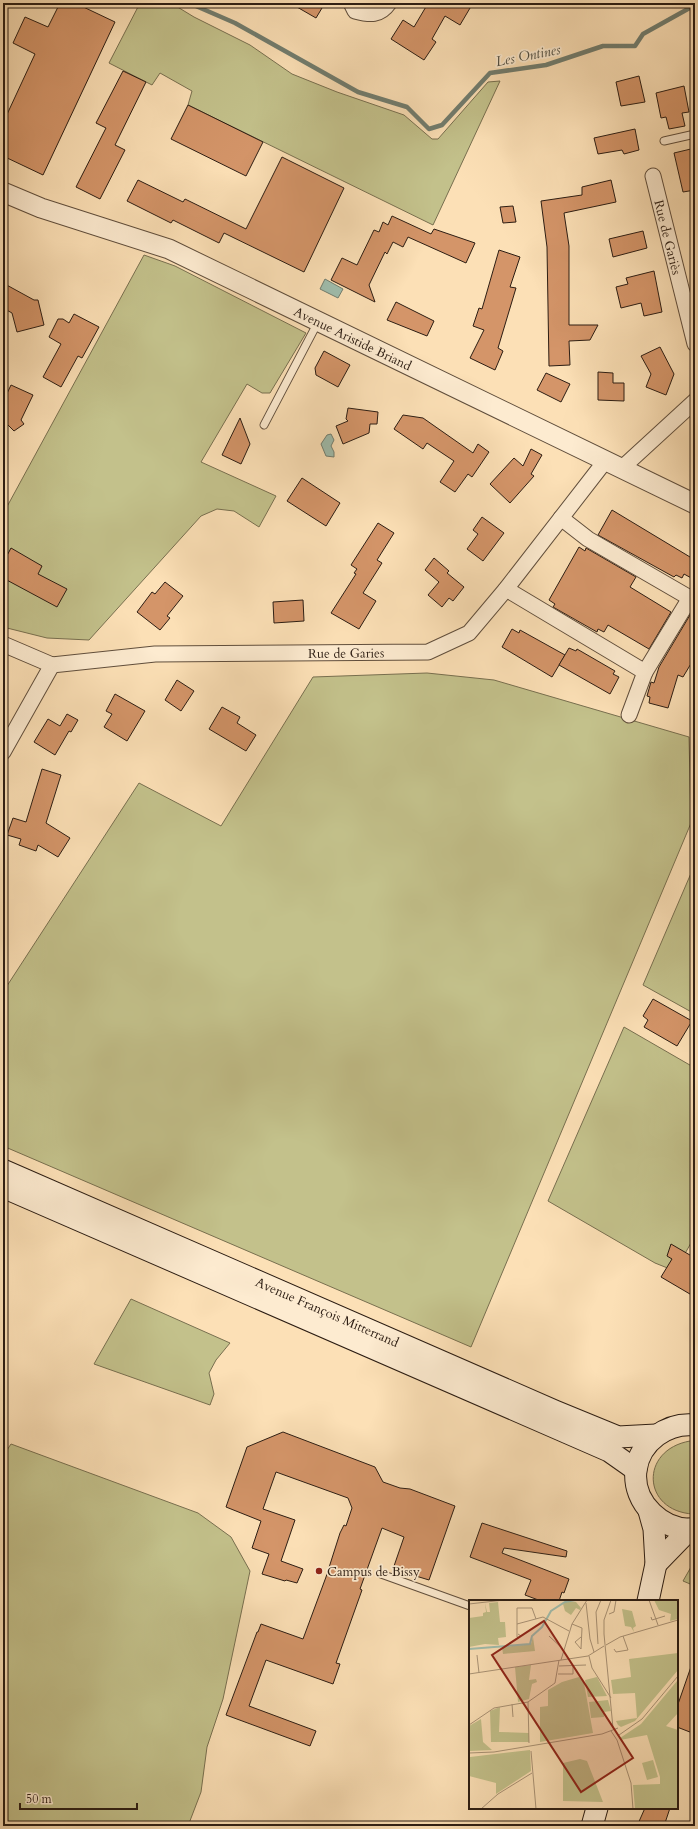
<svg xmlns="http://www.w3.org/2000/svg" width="698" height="1829" viewBox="0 0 698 1829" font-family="Cardo,serif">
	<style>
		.green { fill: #c3c18b; stroke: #786f4f }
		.water { fill: #9fbdad; stroke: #717d6f }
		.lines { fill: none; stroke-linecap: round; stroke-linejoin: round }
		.stream { stroke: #717d6f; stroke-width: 4.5 }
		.building { fill: #d49569; stroke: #2c1d13 }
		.service-casing { stroke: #604e3c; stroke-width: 9 }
		.minor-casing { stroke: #604e3c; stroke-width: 17 }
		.tertiary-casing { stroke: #604e3c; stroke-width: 21 }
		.secondary-casing { stroke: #2c1d13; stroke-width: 23 }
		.service { stroke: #fdebd0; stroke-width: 7 }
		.minor { stroke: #fdebd0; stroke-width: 15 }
		.tertiary { stroke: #fdebd0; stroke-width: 19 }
		.secondary { stroke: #fdebd0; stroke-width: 21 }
		.poi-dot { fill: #8f2418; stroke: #fdebd0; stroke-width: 1.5 }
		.labels { text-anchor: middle; stroke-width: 3.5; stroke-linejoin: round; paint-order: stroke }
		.street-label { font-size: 13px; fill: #2c1d13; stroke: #fdebd0 }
		.poi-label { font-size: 13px; fill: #2c1d13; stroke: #fdebd0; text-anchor: start }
		.water-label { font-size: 14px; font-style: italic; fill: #4e4d41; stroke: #fdebd0 }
		.inset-river { fill: none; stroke: #9fbdad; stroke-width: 2 }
		.inset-road { fill: none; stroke: #a99275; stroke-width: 1 }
		.view { fill: #8f2418; fill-opacity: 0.15; stroke: #8f2418; stroke-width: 2 }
		.inset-edge { fill: none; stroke: #2c1d13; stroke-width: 2 }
	</style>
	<rect width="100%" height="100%" fill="#fce0b6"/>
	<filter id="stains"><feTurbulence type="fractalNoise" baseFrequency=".005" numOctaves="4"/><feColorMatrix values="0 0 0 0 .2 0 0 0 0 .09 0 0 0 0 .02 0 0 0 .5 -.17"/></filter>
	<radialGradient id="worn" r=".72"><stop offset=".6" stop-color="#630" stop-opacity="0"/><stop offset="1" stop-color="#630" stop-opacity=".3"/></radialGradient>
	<g class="green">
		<path d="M140,3h31l23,14 56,28 42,29 45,18 67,23 28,24h6l50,-57 12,-1 -67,144 -245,-120 4,-14 -32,-18 -8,12 -43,-22z"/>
		<path d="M144,255l31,11 131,67 -36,60h-8l-15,-9 -46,78 75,34 -17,31 -25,-16 -17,-2 -16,7 -112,124 -42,-2 -44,-11v-113z"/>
		<path d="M427,673l67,7 195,57 2,86 -220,524 -468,-201v-154l136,-209 82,43 92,-149z"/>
		<path d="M695,864v150l-52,-29z"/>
		<path d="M624,1027l71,41v168l-20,35 -20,-8 -107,-62z"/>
		<path d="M131,1299l99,44 -14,17 -7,13 5,21 -4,11 -116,-41z"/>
		<path d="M690,1441h5v73h-2c-51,-3 -54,-64 -3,-73z"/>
		<path d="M11,1444l187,69 33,24 19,34 -27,128 -16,48 -6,45 -13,34h-185v-370z"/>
		<path d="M695,1560v26l-12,-5z"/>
	</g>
	<g class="water">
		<path d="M325,279l18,10 -5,9 -18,-9z"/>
		<path d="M331,434l3,6 -3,6 3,6v5l-8,-1 -5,-12 6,-9z"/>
	</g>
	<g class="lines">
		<path class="stream" d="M189,3l46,20 123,69 49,15 22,22 13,-4 48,-52 56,-8 57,-19h32l8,-12 52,-29"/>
	</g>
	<g class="building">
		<path d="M60,3h15l40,19 -72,153 -40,-19v-33l32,-69 -22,-11 12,-26 23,10z"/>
		<path d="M290,3h35l-9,15z"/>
		<path d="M424,3h49l-13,22 -15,-9 -13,23 4,3 -12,18 -33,-21 12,-19 11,7 13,-22z"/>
		<path d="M123,71l23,11 -31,63 10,5 -25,49 -24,-12 30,-59 -10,-5z"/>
		<path d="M639,76l6,26 -24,4 -5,-24z"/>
		<path d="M684,86l5,26 -7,1 3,13 -16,3 -3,-12 -5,1 -5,-25z"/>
		<path d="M188,105l75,37 -17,34 -75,-37z"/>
		<path d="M635,129l4,21 -15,4 -2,-4 -24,4 -4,-16z"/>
		<path d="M695,148v42l-12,2 -9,-39z"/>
		<path d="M282,157l62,31 -40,84 -80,-39 -5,10 -46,-23 -2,3 -44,-22 11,-21 45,22 2,-3 61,30z"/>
		<path d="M611,180l5,22 -52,11 5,33v79h29l-8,15 -21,1 1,24 -21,1 -2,-119 -6,-46 41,-6v-8z"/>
		<path d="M513,206l3,16 -13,1 -3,-16z"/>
		<path d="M392,216l39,18 3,-5 41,14 -9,20 -58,-26 -5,10 -10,-5 -6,12 -2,-2 -16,33 6,17 -44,-22 11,-22 15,7 17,-35 5,2 4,-10 5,3z"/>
		<path d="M643,231l4,17 -34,9 -4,-18z"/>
		<path d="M499,250l21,7 -10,30 6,1 -18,60 5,3 -8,19 -25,-12 14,-28 -11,-4 6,-18 3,1z"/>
		<path d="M654,271l8,41 -18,4 -3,-13 -20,5 -5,-21 12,-3 -2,-6z"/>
		<path d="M3,283l31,17h4l6,25 -27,7 -5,-19 -9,-5z"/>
		<path d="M396,302l38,19 -7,15 -40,-16z"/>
		<path d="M74,314l25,13 -17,31 -4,-2 -17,31 -18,-10 18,-33 -12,-7 9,-18h5l6,4z"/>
		<path d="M660,347l14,27 -8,21 -20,-8 5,-13 -10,-18z"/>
		<path d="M324,351l26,14 -12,22 -22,-12 -1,-7z"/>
		<path d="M598,372l15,1v10h11v18l-26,-1z"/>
		<path d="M546,373l24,11 -9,18 -24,-12z"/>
		<path d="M11,385l22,10 -12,25 3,4 -10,7 -11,-11v-18z"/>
		<path d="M348,408l30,4 -1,12h-7l-1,9 -26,11 -7,-18 12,-5 -2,-2z"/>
		<path d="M403,415l20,3 50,35 5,-9 11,8 -17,25 -4,-3 -13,18 -15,-10 14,-21 -27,-18 -4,6 -29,-20z"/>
		<path d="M240,418l10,26 -9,20 -19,-9z"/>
		<path d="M531,449l11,6 -11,19 3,2 -24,27 -20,-19 24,-26 9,8z"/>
		<path d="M302,478l38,25 -14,23 -39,-25z"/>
		<path d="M612,510l83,50v20l-11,-6 -2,4 -6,-3 -2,2 -76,-42z"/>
		<path d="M482,517l22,16 -21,28 -16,-12 11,-15 -5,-4z"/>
		<path d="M378,523l16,10 -17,27 5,3 -19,30 13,8 -17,28 -28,-16 25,-39 -2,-1 3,-4 -6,-4z"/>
		<path d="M579,547l6,4 1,-3 50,29 -6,10 41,25 -22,37 -41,-24 -4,7 -6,-3 -1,3 -44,-25 2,-3 -6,-4z"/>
		<path d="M11,548l31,18 -4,8 29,15 -10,18 -54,-29v-15z"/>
		<path d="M434,558l15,13 -2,2 17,14 -11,14 -4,-3 -7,9 -14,-12 11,-13 -14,-12z"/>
		<path d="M165,582l18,14 -16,20 3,2 -10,12 -23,-18 15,-20 3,2z"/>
		<path d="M303,600l1,21 -30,2 -1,-21z"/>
		<path d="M693,610h2v47l-12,20 -5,-2 -10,33 -19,-5 1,-6 -3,-1 4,-14 3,1 5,-16z"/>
		<path d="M512,629l7,4 1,-3 45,25 -13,22 -50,-30z"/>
		<path d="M569,648l7,3 1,-2 38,22 -2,3 6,3 -9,17 -51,-29z"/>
		<path d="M177,680l17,11 -13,20 -16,-11z"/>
		<path d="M115,694l30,17 -18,30 -23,-14 8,-13 -6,-3z"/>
		<path d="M222,707l18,10 -3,6 19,12 -10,16 -37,-22z"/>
		<path d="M67,714l11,6 -7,12 -2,-1 -14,24 -21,-13 14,-23 12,7z"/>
		<path d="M42,769l19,6 -15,48 24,15 -12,19 -20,-12 -2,6 -17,-6 2,-6 -14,-4 6,-17 13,4z"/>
		<path d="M653,999l39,22 -15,25 -33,-19 4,-7 -5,-4z"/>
		<path d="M671,1244l24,14v39l-34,-20 11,-18 -5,-3z"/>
		<path d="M283,1432l92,35 8,15 17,6 10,1 45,17 -26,74 -36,-11 11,-32 -22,-9 -22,61 2,1 -26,73 4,1 -7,20 -67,-24 -17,46 67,25 -6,15 -84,-31 31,-83h1l3,-8 42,15 23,-62 14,-44 4,-8 2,1 6,-18 -4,-10 -72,-26 -13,37 32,11 -14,41 22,8 -6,14 -11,-3 -1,1 -23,-7 7,-20 -17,-6 9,-27 -35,-14 21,-60z"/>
		<path d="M482,1523l85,28 -1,6 -62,-9 -2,5 67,26 -5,14 -2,-1 -3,9h-18l-16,-6 6,-15 -61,-23z"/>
		<path d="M693,1661h2v73l-18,-7v-20z"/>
		<path d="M645,1808h25l-6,18h-27z"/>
	</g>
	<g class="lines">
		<g class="service-casing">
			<g id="service">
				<path d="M664,141l31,-7"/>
				<path d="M264,425l54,-103"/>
				<path d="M381,1574l89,32"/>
			</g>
		</g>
		<g class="minor-casing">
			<g id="minor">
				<path d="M351,3l4,8c15,4 25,5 34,-8"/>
				<path id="s1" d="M653,176l42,168"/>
				<path d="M622,468l73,-67"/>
				<path d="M561,518l27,21 107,62"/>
				<path d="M506,589l139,83 45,-74"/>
				<path id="s2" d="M3,644l49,21 103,-11 273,-2 41,-19 37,-44 100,-129"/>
				<path d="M629,715l16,-43"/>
				<path d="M3,752l49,-87"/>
			</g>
		</g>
		<g class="tertiary-casing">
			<g id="tertiary">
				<path id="s3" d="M3,192l38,16 128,41 526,255"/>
			</g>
		</g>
		<g class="secondary-casing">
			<g id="secondary">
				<path id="s4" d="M3,1170l552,241 63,26 38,-2"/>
				<path d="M3,1187l606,264 27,19"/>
				<path d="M695,1425c-27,-3 -55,16 -59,45 -4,33 27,62 59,59"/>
				<path d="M656,1564l34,-35"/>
				<path d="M648,1601l8,-37 -2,-35 -5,-18"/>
				<path d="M592,1826l5,-18"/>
			</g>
		</g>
		<use href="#service" class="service"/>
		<use href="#minor" class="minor"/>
		<use href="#tertiary" class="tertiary"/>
		<use href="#secondary" class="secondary"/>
	</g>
	<circle class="poi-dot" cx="319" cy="1571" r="4"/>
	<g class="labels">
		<g class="street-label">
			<text dy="5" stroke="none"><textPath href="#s1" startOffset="63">Rue de Gariès</textPath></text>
			<text dy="5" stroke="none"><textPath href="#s3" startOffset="380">Avenue Aristide Briand</textPath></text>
			<text dy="5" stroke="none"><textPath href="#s2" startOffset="348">Rue de Garies</textPath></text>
			<text dy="5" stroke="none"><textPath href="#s4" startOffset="354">Avenue François Mitterrand</textPath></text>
		</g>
		<g class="poi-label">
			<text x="327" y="1576">Campus de Bissy</text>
		</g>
		<g class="water-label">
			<text transform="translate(528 55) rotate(-11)" y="5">Les Ontines</text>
		</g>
	</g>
	<g transform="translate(469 1600)">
		<rect width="209" height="209" fill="#fce0b6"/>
		<path d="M185,0h24v19l-8,2 1,-7 -12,-4zM29,2l2,20h5l1,15 -8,1 1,7 -14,-1 -16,3v-29l14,-2v-3l3,-1 -1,-9 2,9h3l-1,-9zM96,2h11l5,6 -1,2 -4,-2 -5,7 -6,-4 -2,-7zM153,9l10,2 4,15 -3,2 1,4 -3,-5 -6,-1zM64,37l2,14 -32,3 -1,-7 29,-3zM209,53v17l-43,51 -14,6 -3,-2 -2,-4 21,-3 -2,-25 -22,1 -2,-14 20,-3 -2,-18zM62,65l-2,15 7,-1 1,3 -5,2 -3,15 -11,3 -3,-35zM110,77l5,6 9,50 -53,9v-35l8,-1v-16l14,-8zM128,77l10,19 -19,1 -3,-17zM208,81l1,32 -12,13 12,4v79h-43l-2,-24 27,-1v-7l-13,-42 -27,5v-2l21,-14zM139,100l3,11 -7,1v5l-13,1 -2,-16zM31,107l-1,25 30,1v9h-38l-1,-31zM12,119l2,23 9,8 -22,1 -1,-25zM61,150l1,21 -35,23v-11l-27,-7 1,-19zM111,159l7,2 16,41 -40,-1v-38zM184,160l5,17 -11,3 -5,-17z" fill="#c3c18b"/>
		<path class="inset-river" d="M0,49l61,-5 2,-8 10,-9 9,-16 14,-9 11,-2"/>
		<path class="inset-road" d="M142,0l-7,20v14l9,94M180,0l9,25M117,3l4,36 4,13M0,4l35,-4M140,14l5,-2 2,-12M182,17l1,3 13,-4M48,24l26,-7 26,14M103,24l10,4 -1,21 -6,-7 6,-5M49,34l3,2 -2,2 -2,-1v-29h15l4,11M80,36l14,13M129,44l-2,-32 5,-12M137,45l14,-8 58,-17M145,49l2,3 12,-2 -5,-14M8,55l2,18M120,56l3,12 19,30M92,60l11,-36 15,-24M90,66l27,-1M0,74l119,-18 16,-10M89,74h15v-8M59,102l1,41M43,104l1,13M0,125l25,-17 34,-6 27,-19 4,-23M142,131l6,9 14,43 2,26M150,135l23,-16 36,-43M62,151l5,58M0,153l25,-1 108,-18 16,-6M12,209l17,-15 34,-21"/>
		<path class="view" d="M75,21l89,137 -52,34 -89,-137z"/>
		<rect width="209" height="209" class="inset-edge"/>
	</g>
	<rect width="698" height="1829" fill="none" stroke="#fce0b6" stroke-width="16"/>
	<rect x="4" y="4" width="690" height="1821" fill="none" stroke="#2c1d13" stroke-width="2"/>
	<rect x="8" y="8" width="682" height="1813" fill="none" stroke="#2c1d13"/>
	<path d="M20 1803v6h117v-6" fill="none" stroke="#2c1d13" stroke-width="2"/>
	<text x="26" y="1803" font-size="12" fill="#2c1d13" stroke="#fdebd0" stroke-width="3" paint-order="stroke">50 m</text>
	<rect width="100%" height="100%" filter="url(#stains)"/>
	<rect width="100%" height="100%" fill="url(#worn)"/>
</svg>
